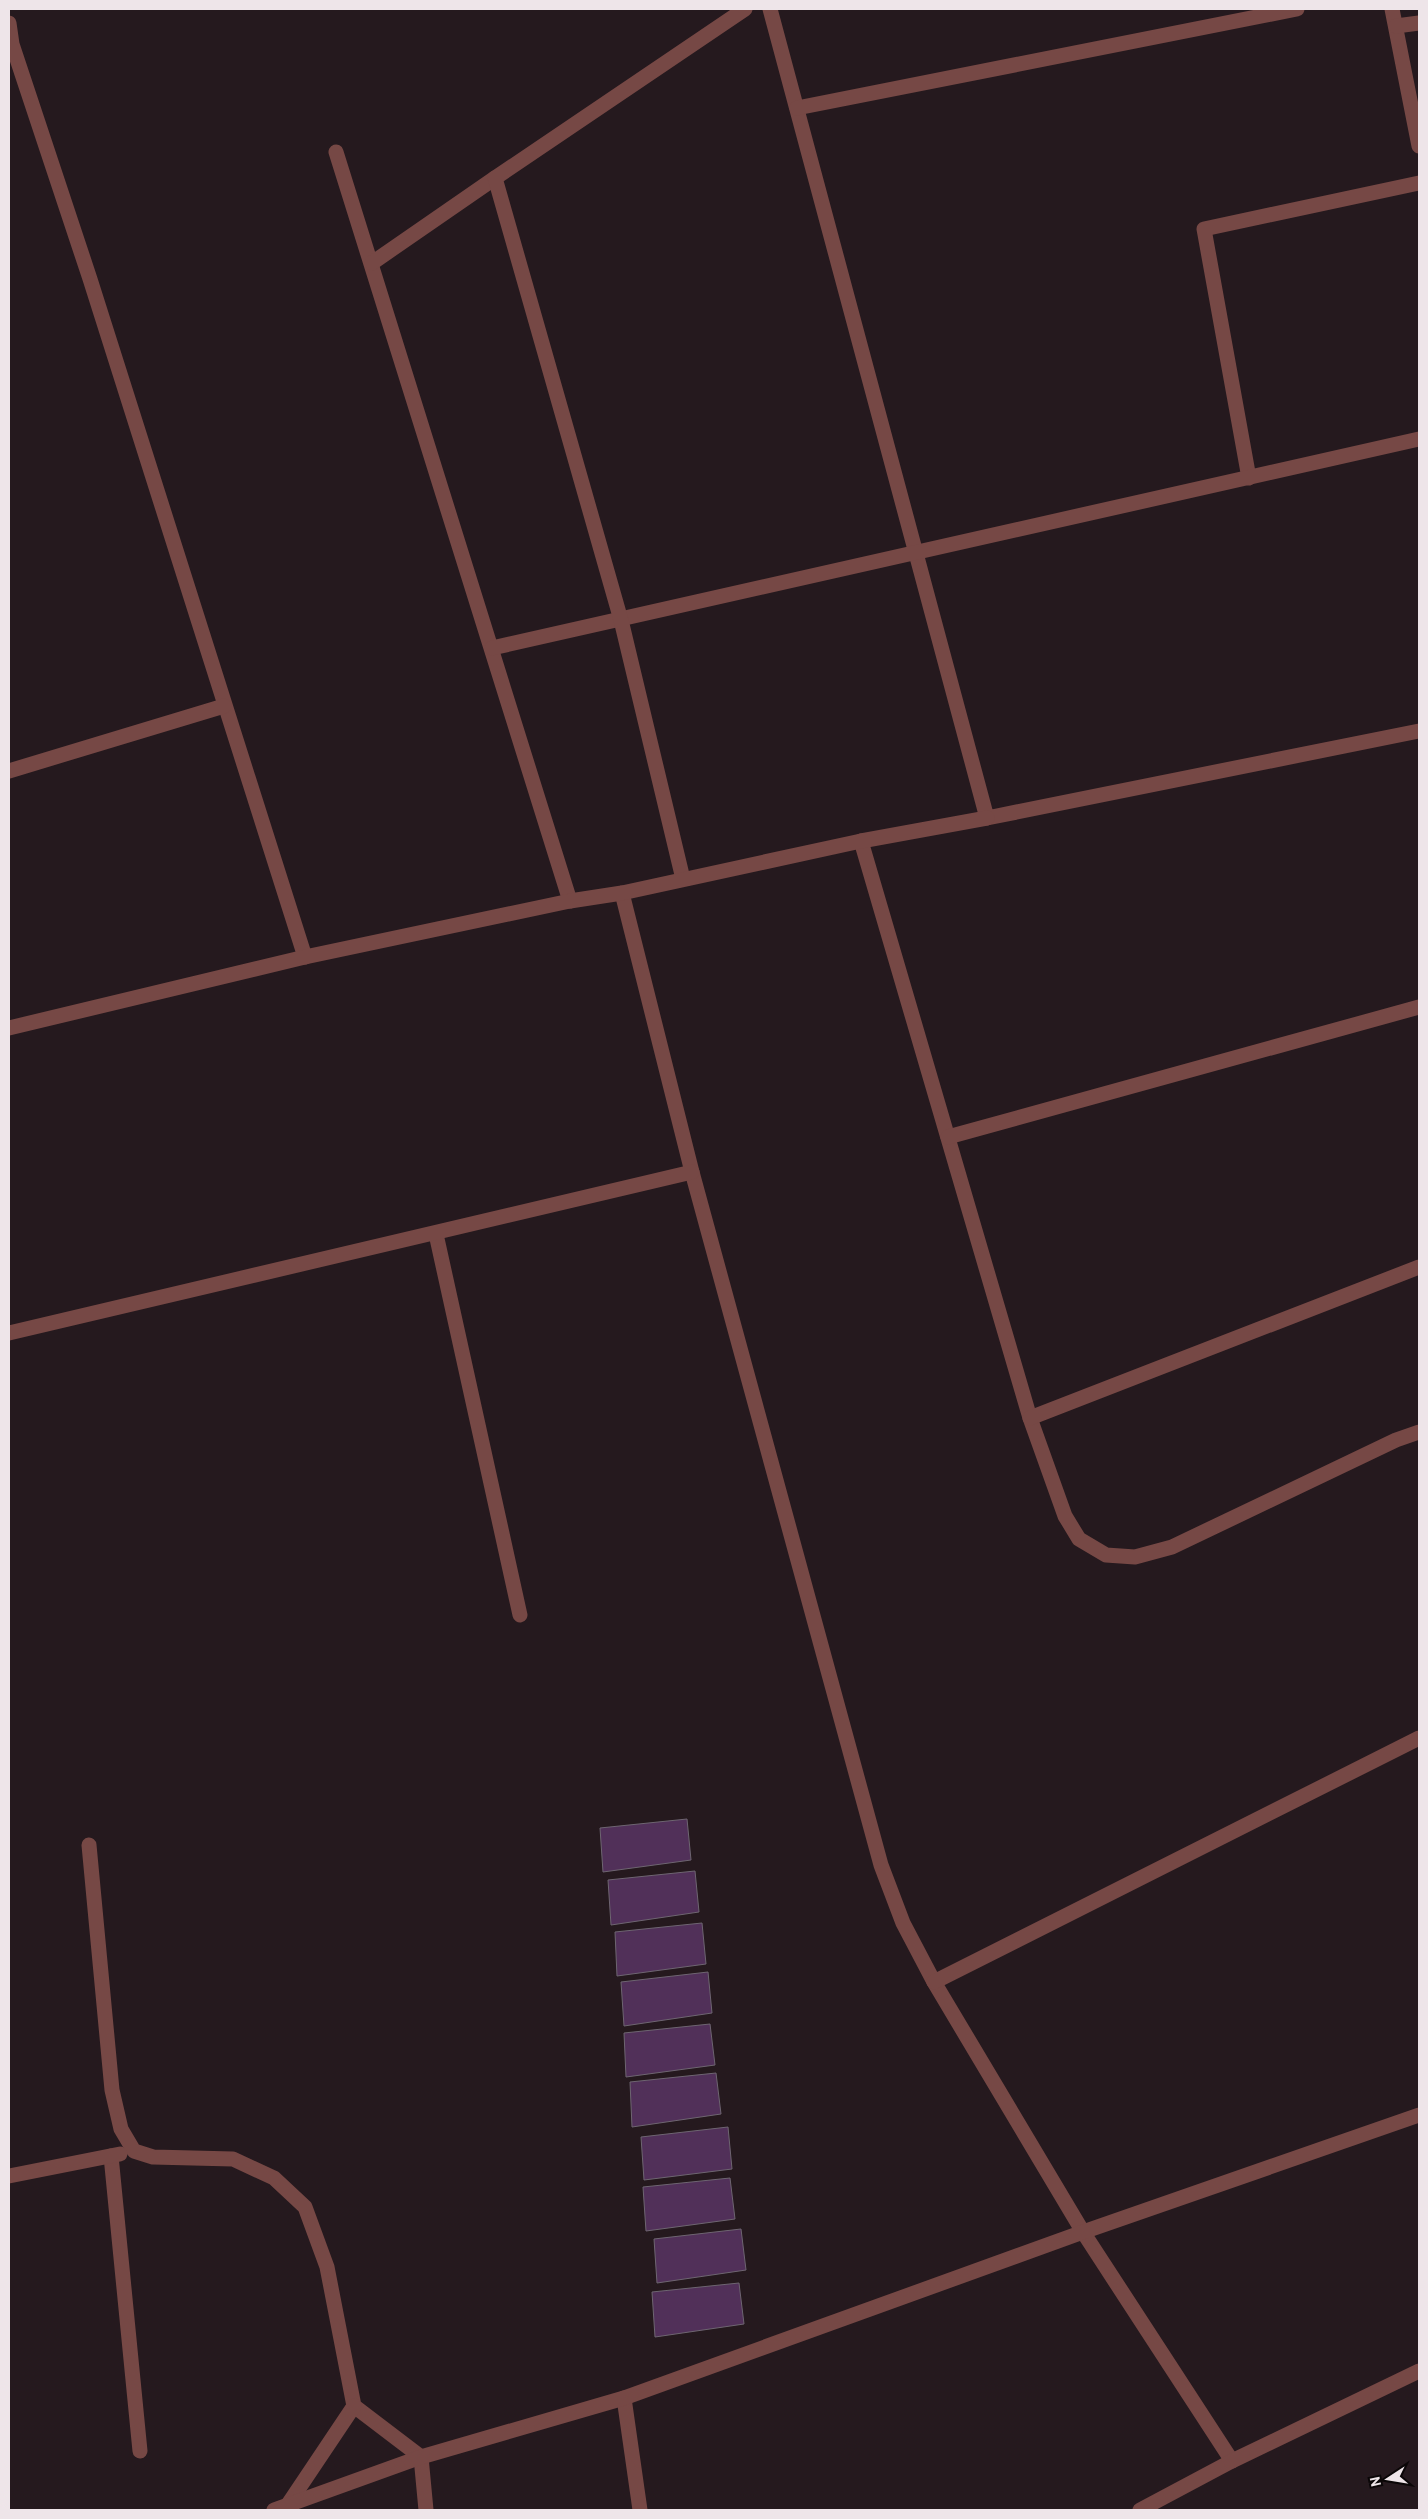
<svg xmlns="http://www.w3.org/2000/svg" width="1428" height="2519" viewBox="0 0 1428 2519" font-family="Overpass,sans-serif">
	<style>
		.building { fill: #513059; stroke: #6e6571 }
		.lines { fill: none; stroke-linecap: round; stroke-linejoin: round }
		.minor { stroke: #764845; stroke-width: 15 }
	</style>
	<rect width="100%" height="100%" fill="#25191e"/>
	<g class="building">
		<path d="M687,1819l4,41 -88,12 -3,-44z"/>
		<path d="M695,1871l4,41 -88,13 -3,-45z"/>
		<path d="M702,1923l4,41 -89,12 -2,-44z"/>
		<path d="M708,1972l4,41 -88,13 -3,-44z"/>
		<path d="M710,2024l5,41 -89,12 -2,-44z"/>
		<path d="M716,2073l5,41 -89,13 -2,-45z"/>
		<path d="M728,2127l4,42 -88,11 -3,-43z"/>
		<path d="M730,2178l5,41 -89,12 -3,-44z"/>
		<path d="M741,2229l5,41 -89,13 -3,-44z"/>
		<path d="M739,2283l5,41 -89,13 -3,-45z"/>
	</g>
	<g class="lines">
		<g class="minor">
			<path d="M770,9l217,809 432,-87"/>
			<path d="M1392,9l27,137"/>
			<path d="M9,23l3,21 78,235 215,678"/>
			<path d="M1396,26l23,-3"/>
			<path d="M797,108l500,-99"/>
			<path d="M336,152l234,749"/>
			<path d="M372,263l123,-85"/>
			<path d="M1249,478l-45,-249 215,-46"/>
			<path d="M492,648l927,-209"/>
			<path d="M9,771l215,-65"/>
			<path d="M861,841l169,577 35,98 14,23 27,16 29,2 37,-10 224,-107 23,-8"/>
			<path d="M683,879l-62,-259 -126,-442 250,-169"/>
			<path d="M622,893l70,279 189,693 22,58 31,59 149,250 149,229"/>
			<path d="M9,1028l296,-71 265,-56 52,-8 239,-52 126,-23"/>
			<path d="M948,1137l471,-130"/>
			<path d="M436,1234l84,381"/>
			<path d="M9,1333l683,-161"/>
			<path d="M1030,1418l389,-151"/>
			<path d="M89,1845l23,245 9,39 13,22 19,6 80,2 41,19 31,29 22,60 27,139 67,51 5,53"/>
			<path d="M934,1982l485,-244"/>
			<path d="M111,2156l29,295"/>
			<path d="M9,2176l111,-22"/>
			<path d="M624,2398l16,112"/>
			<path d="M287,2506l67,-100"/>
			<path d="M274,2510l147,-53 203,-59 459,-166 336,-117"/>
			<path d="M1140,2510l92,-49 187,-90"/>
		</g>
	</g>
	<rect width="1428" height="2519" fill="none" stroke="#eee5e9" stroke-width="20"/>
	<g transform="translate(1388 2479) rotate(258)" stroke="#0a0607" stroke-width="4" paint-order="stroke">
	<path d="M0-4L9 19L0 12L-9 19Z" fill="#eee5e9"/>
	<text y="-8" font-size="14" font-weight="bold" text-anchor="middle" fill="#eee5e9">N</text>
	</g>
</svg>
